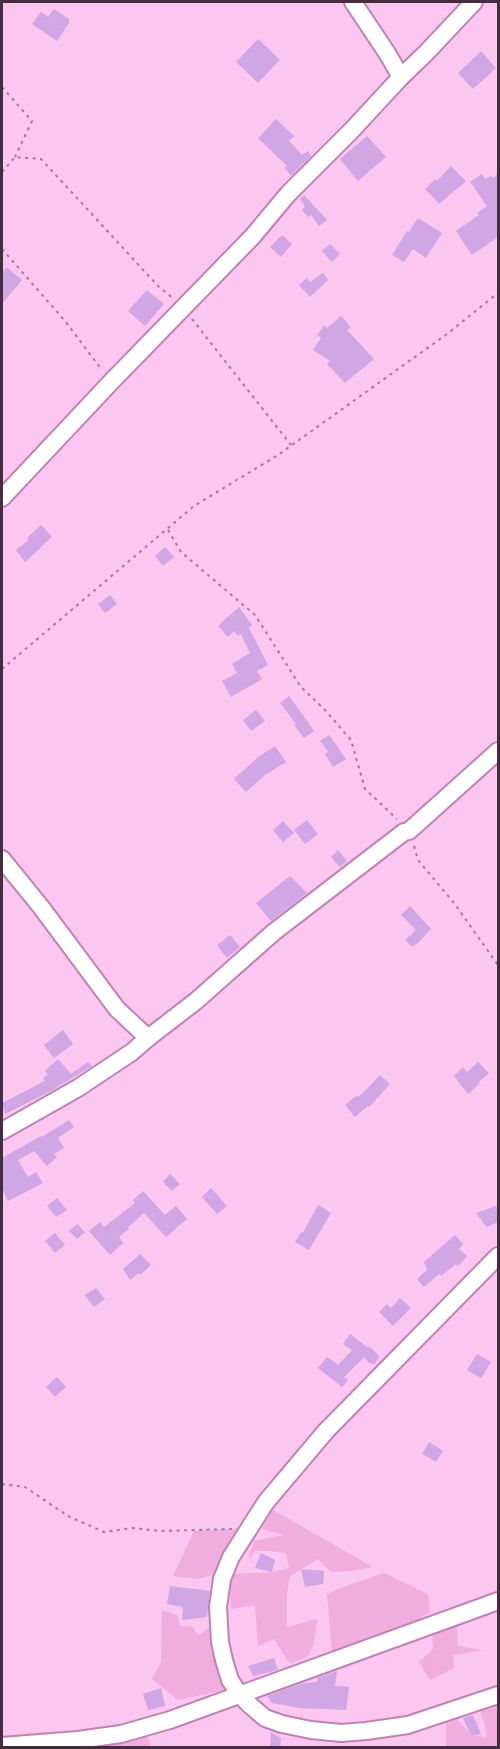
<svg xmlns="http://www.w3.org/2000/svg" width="500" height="1749" viewBox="0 0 500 1749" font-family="Arial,sans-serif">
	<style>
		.green { fill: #efade0 }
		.building { fill: #d1a6e5 }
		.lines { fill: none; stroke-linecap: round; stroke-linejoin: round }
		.minor-casing { stroke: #c082b3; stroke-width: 20 }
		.path { stroke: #a37b9a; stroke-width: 2; stroke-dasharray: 3 4.5; stroke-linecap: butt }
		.minor { stroke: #fff; stroke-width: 16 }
	</style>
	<rect width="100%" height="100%" fill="#fbc6ef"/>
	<g class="green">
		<path d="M273,1510l100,57 -21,4 -21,1 -13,-13 -28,17 -3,17v34l30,-8 -3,25 -6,12 -18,8 -16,-25 -16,7 -3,-41 -24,4 -1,-28 4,-7 38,-2 17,-4 -3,-15 -16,-2h-15l-7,9 6,-19 30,-6 -22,-6z"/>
		<path d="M248,1528l-31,46 -20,5 -24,-3 21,-45z"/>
		<path d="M384,1573l44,21 2,18 -54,33 -44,6 -5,-57 21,-9z"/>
		<path d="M162,1610l15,5 4,11 12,1 5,9 13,-10 9,8 8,41 -4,15 -46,10 -26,-21 9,-17z"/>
		<path d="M456,1616l2,30 25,4 -30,5 1,13 -24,12 -11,-18 14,-13 -1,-19z"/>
		<path d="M498,1699v48l-52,1v-26l10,-4 15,17 16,2 -3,-15 -7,-20z"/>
		<path d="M144,1727l7,20 -66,1z"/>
	</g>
	<g class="building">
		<path d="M54,9l15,10v4l-12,18 -25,-17 9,-12 7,5z"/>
		<path d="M258,39l22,21 -22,23 -22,-21z"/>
		<path d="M481,51l15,17 -23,21 -15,-16z"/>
		<path d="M276,119l18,17 -5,5 13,14 6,-4 3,5 -20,20 -6,-8 2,-2 -29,-28z"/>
		<path d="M367,136l19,21 -28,24 -18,-22z"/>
		<path d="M451,166l15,15 -27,23 -14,-15 10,-10 2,2z"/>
		<path d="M482,174l3,5 6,-3 2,2 5,-4v63l-26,18 -16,-24 23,-16 -2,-2 10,-7 -17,-24z"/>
		<path d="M304,195l23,25 -8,6 -8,-11 -3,2 -6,-7 3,-3 -5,-8z"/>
		<path d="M418,218l24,15 -16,25 -13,-9 -9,13 -12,-7 15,-24 2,1z"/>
		<path d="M282,235l10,9 -11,13 -11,-10z"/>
		<path d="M330,244l10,10 -8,8 -10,-11z"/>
		<path d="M7,267l15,13 -20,24v-31z"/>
		<path d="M323,273l5,7 -18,17 -11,-12 8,-7 3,4z"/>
		<path d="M147,290l17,14 -19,22 -17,-15z"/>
		<path d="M341,316l10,11 -4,3 27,29 -29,24 -18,-19 3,-3 -17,-11 8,-12 -4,-3 7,-9 3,2z"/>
		<path d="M41,525l11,12 -27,25 -9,-12 13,-10 -2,-2z"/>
		<path d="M165,547l9,10 -11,9 -8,-10z"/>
		<path d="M110,595l7,9 -12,9 -7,-9z"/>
		<path d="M239,607l13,18 -3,3 19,37 -11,6 5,8 -31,18 -9,-16 15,-8 -5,-9 18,-11 -9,-19 -3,2 -4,-5 -6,6 -10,-11z"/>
		<path d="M289,696l25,35 -10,7 -10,-13 2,-1 -16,-21z"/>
		<path d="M256,710l9,11 -14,10 -8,-11z"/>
		<path d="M329,735l17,24 -13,8 -8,-13 3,-2 -8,-11z"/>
		<path d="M275,746l11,16 -21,13 -19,17 -12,-13 24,-22z"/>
		<path d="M307,820l11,14 -13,10 -11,-14z"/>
		<path d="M283,821l11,12 -11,9 -10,-12z"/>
		<path d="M338,850l9,11 -7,6 -9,-10z"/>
		<path d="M290,876l17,17 -36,28 -15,-18z"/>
		<path d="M410,906l21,23 -12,13 -7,5 -7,-7 11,-10 -15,-15z"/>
		<path d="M230,935l10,12 -13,11 -10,-13z"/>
		<path d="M63,1030l10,14 -19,14 -10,-13z"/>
		<path d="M58,1059l13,15 17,-12 4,4 -41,25 -46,23 -3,-11 43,-22 -2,-3 5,-4 -3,-3z"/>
		<path d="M478,1062l11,11 -10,9 1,1 -12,11 -14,-18 9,-9 4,5z"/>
		<path d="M380,1075l10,9 -21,23 -1,-1 -13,11 -10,-12 11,-9 2,1 8,-7z"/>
		<path d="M69,1120l5,7 -16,11 6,10 -10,6 3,3 -10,9 -13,-15 -16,9 10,17 8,-5 7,11 -35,18 -6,-13v-30l39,-22 1,1z"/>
		<path d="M170,1174l10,10 -8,7 -9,-9z"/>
		<path d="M211,1188l16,18 -10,8 -15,-17z"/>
		<path d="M143,1191l22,24 11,-9 11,13 -21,18 -22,-24 -16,14 1,2 -10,8 4,6 -13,12 -21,-24 11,-9 4,5 31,-24 -2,-3z"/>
		<path d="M57,1198l10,12 -11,7 -9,-11z"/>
		<path d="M318,1205l13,8 -22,37 -14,-8 6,-10 2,1z"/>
		<path d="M496,1206l2,6v10l-11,5 -11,-14z"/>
		<path d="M77,1224l8,8 -8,7 -8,-8z"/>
		<path d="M55,1233l10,12 -10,8 -10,-12z"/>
		<path d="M455,1235l8,9 -4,5 8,7 -9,10 -2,-2 -15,12 -2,-2 -15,13 -7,-8 10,-9 -3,-8z"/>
		<path d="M140,1254l11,11 -11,10 -1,-2 -9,7 -7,-11z"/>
		<path d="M96,1288l9,11 -11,8 -9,-12z"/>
		<path d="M400,1298l11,10 -18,18 -14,-14 8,-8 4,4z"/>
		<path d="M350,1334l18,14 1,-2 10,10 -4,8 -6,-1 -5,-6 -20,20 4,3 -6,7 -24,-19 9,-11 11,8 14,-15 -9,-6z"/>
		<path d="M477,1354l14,8 -10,16 -14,-8z"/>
		<path d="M57,1377l9,10 -11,10 -9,-10z"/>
		<path d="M429,1442l14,9 -7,11 -14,-8z"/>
		<path d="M261,1553l14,7 -3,12 -17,-4z"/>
		<path d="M301,1569l23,2 -1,13 -18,3z"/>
		<path d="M170,1586l40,5 -3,26 -25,3 1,-13 -16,-3z"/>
		<path d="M274,1658l4,12 -25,6 -5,-10z"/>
		<path d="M337,1671l-2,15 14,1 -3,23 -46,-2 -28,-5 -5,-7 33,-12 17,-2v-4z"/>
		<path d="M161,1688l4,18 -17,4 -5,-16z"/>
		<path d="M473,1715l8,19 -10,2 -8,-18z"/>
		<path d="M271,1732l10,6 -1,10h-10z"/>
	</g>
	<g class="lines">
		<g class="minor-casing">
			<g id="minor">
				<path d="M353,2l34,51 14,24 25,-24 48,-51"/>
				<path d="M2,498l109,-116 142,-146 35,-42 64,-64 49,-53"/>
				<path d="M2,859l39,48 76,102 31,29"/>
				<path d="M2,1131l76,-43 54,-36 16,-14 48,-37 78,-69 130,-100 5,-1 89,-80"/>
				<path d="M498,1256l-172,175 -60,71 -35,55 -9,22 -4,28 2,35 4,18 6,20 9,14 12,12 14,12 17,6 29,6 30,3 25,-2 42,-6 90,-30"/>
				<path d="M2,1746l76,-6 43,-6 49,-14 328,-119"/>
			</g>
		</g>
		<g class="path">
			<path d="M2,87l30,34 -17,36"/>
			<path d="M2,172l13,-15 26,2 117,127 16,13"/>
			<path d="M2,249l63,72 37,49"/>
			<path d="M192,319l99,126"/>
			<path d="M168,530l13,22 74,63 46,72 24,23 26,30 14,49 32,30"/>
			<path d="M2,669l192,-163 84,-51 169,-121 51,-41"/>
			<path d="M414,846l4,14 36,43 44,62"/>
			<path d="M2,1484l23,3 43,29 36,16 28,-4 28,3 72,-2"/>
		</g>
		<use href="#minor" class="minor"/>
	</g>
	<rect width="500" height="1749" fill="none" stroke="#462c40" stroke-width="6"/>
</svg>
